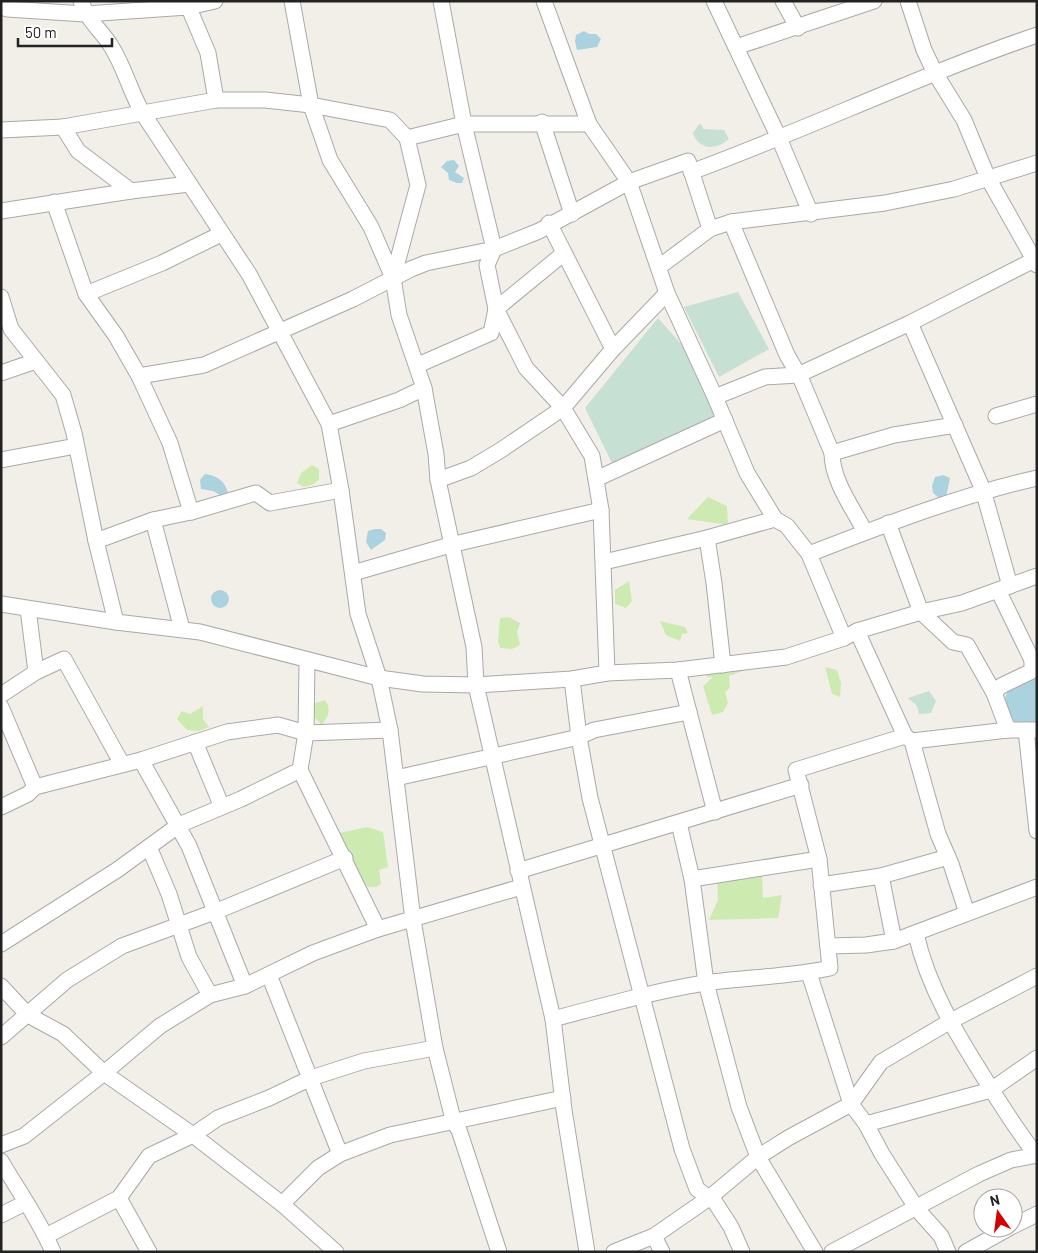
<svg xmlns="http://www.w3.org/2000/svg" width="1038" height="1253" viewBox="0 0 1038 1253" font-family="Barlow,sans-serif">
	<style>
		.grass { fill: #cdebb0 }
		.wetland { fill: #c6e0d4 }
		.water { fill: #aad3df }
		.lines { fill: none; stroke-linecap: round; stroke-linejoin: round }
		.minor-casing { stroke: #a9a9a9; stroke-width: 17 }
		.minor { stroke: #fff; stroke-width: 15 }
	</style>
	<rect width="100%" height="100%" fill="#f2efe9"/>
	<g class="grass">
		<path d="M312,465l7,4v10l-5,5 -10,3 -7,-4 4,-10z"/>
		<path d="M708,497l19,9 1,19 -41,-6z"/>
		<path d="M629,581l3,20 -6,7 -11,-4v-14z"/>
		<path d="M509,617l11,6 -3,9 3,13 -8,4 -12,-1 -2,-7 2,-23z"/>
		<path d="M660,621l25,6 3,6 -6,1 -2,7 -14,-6z"/>
		<path d="M802,659l-57,11 -16,6 1,12 -5,4 3,11 -5,9 -11,3 -9,-29 10,-9h-6l-2,-6z"/>
		<path d="M825,667l12,3 4,13 -1,14 -8,-3z"/>
		<path d="M325,700c7,10 3,16 -3,25l-9,-9 -1,-12z"/>
		<path d="M203,706v13l6,8 -10,4 -12,-1 -10,-11 5,-8 8,3z"/>
		<path d="M367,827l16,5 5,35 -9,3 2,14 -5,3h-8l-12,-15 -21,-38z"/>
		<path d="M762,873l1,25 19,-3 -4,23 -69,2 9,-20 -1,-21z"/>
	</g>
	<g class="wetland">
		<path d="M699,124l3,1 1,4 21,1 5,9c-12,11 -30,12 -36,-6z"/>
		<path d="M738,292l31,57 -50,28 -35,-70z"/>
		<path d="M658,318l32,36 28,61 -105,50 -28,-57z"/>
		<path d="M929,691l7,10 -5,12 -12,1 -2,-8 -9,-8z"/>
	</g>
	<g class="water">
		<path d="M584,31l5,3h7l5,5 -4,8 -20,3 -2,-9 1,-6z"/>
		<path d="M454,160l5,6 -4,6 9,6 -2,5h-5l-8,-3 -1,-7 -7,-6 6,-6z"/>
		<path d="M205,474c12,2 18,5 23,18l-8,3 -7,-4 -12,-2 -1,-9z"/>
		<path d="M943,475l7,3 -4,19h-8l-5,-4 -1,-7 3,-9z"/>
		<path d="M375,529h6l5,4 -1,7 -14,10 -5,-8 2,-11z"/>
		<circle cx="220" cy="599" r="9"/>
		<path d="M1037,665v62l-9,-5h-15l-10,-12c3,-27 13,-30 34,-45z"/>
	</g>
	<g class="lines">
		<g class="minor-casing">
			<g id="minor">
				<path d="M81,1c6,19 20,29 30,45 13,20 19,45 31,66l107,162 80,150 12,66 17,124 21,64 11,52 23,190 22,128 19,75 5,7 40,122"/>
				<path d="M186,1l22,52 8,47"/>
				<path d="M292,1l19,104 19,55 41,67 22,51 6,37 25,73 12,66 2,26 36,167 2,38 77,334 11,91 23,142"/>
				<path d="M441,1l23,123 30,125 -7,16 9,44 30,59 37,40 29,48 9,54 6,163"/>
				<path d="M544,1l45,123 40,58 38,111 48,104 32,76 28,46 12,7 22,28 35,84"/>
				<path d="M714,1l65,137 32,76"/>
				<path d="M783,1l15,27"/>
				<path d="M908,1l16,49 11,23 29,47 24,58 49,87"/>
				<path d="M1,6l6,3 78,5 103,-7 27,-6"/>
				<path d="M736,47l138,-46"/>
				<path d="M542,122l30,92"/>
				<path d="M63,127l153,-27h49l46,5 79,15 17,18"/>
				<path d="M1,130l62,-3 15,24 53,40"/>
				<path d="M691,172c117,-43 229,-97 346,-137"/>
				<path d="M54,202l32,92 30,42 23,40 31,67 21,69"/>
				<path d="M1,211l130,-20 58,-7"/>
				<path d="M731,222l56,133 14,24 31,74"/>
				<path d="M549,223l64,126"/>
				<path d="M659,267l51,-38 21,-7 154,-19 69,-14 83,-26"/>
				<path d="M393,278l25,-93 -11,-47 57,-14h125"/>
				<path d="M86,294l76,-31 59,-29"/>
				<path d="M1,297l10,32 52,66 11,38 22,108 20,81"/>
				<path d="M910,323l73,167 27,96"/>
				<path d="M418,365l73,-32 5,-24 67,-55"/>
				<path d="M1,373l35,-12"/>
				<path d="M139,376l65,-11 149,-66 58,-30 15,-6 68,-14 45,-18 90,-49 59,-21 22,68"/>
				<path d="M715,397l50,-20 33,-2 112,-52 124,-63"/>
				<path d="M996,416l41,-12"/>
				<path d="M329,424l70,-24 25,-12"/>
				<path d="M1,460l75,-14"/>
				<path d="M596,479l129,-59"/>
				<path d="M438,480l33,-12 30,-18 62,-42 50,-59 54,-56"/>
				<path d="M153,520l29,109"/>
				<path d="M888,523l33,89 32,30 14,3 27,48 14,37"/>
				<path d="M865,532c-12,-24 -33,-51 -33,-79l62,-18 61,-10"/>
				<path d="M707,538l7,45 9,82"/>
				<path d="M96,541l57,-21 38,-8 65,-19 14,10 71,-13"/>
				<path d="M809,554c75,-29 149,-58 228,-76"/>
				<path d="M604,562l103,-24 68,-19"/>
				<path d="M353,573l97,-28 151,-35"/>
				<path d="M998,590l34,70 5,2"/>
				<path d="M1,604l115,18 84,10 179,46 44,6 53,1 96,-6 35,-6 71,-3 108,-13 58,-19 13,-7 64,-19 41,-9 75,-27"/>
				<path d="M28,609l8,63"/>
				<path d="M857,631l48,105 7,5 26,93 13,30 16,49"/>
				<path d="M307,661l-1,72 -6,37 78,159"/>
				<path d="M678,670l37,142"/>
				<path d="M572,679l7,58 11,61 92,351 15,40 12,9"/>
				<path d="M994,693l7,-7 31,-15v-11l5,-2"/>
				<path d="M1,695l35,-23 28,-13 58,105"/>
				<path d="M1,707l34,80"/>
				<path d="M1026,730l11,101"/>
				<path d="M912,741l96,-11h29"/>
				<path d="M195,742l27,65"/>
				<path d="M141,760l48,86 56,140"/>
				<path d="M396,778l183,-41 15,-7 95,-18"/>
				<path d="M1,807l27,-13 7,-7 106,-27 86,-28 51,-7 28,8 84,-3"/>
				<path d="M679,823l13,56 14,104 33,124 19,50 57,95"/>
				<path d="M149,847l20,47 20,63 21,38"/>
				<path d="M518,871l283,-86"/>
				<path d="M881,876l13,65"/>
				<path d="M692,879l127,-20"/>
				<path d="M821,885l60,-9 67,-19"/>
				<path d="M916,934c12,53 40,99 69,145 16,26 33,53 52,77"/>
				<path d="M1,944l116,-74 62,-45 62,-26 59,-29"/>
				<path d="M828,946l38,-1 28,-4 143,-54"/>
				<path d="M809,973l42,131 15,20 16,30 35,55 24,27 7,16"/>
				<path d="M269,975l71,179"/>
				<path d="M1,986l27,29 35,19 41,39 89,62 89,69 54,48"/>
				<path d="M553,1019c50,-13 101,-28 152,-36 42,-6 84,-6 125,-15l-11,-109 -23,-89 109,-34"/>
				<path d="M1,1037l66,-57 55,-34 95,-35 128,-53"/>
				<path d="M866,1124l125,-34 46,-32"/>
				<path d="M1,1145l23,-9 80,-63 56,-47 50,-31 35,-9 68,-33 65,-24 143,-42"/>
				<path d="M1,1161c18,31 38,58 52,91"/>
				<path d="M711,1196l20,31 11,25"/>
				<path d="M119,1198l30,54"/>
				<path d="M282,1204l36,-36 22,-14 50,-19 173,-37"/>
				<path d="M1,1215l24,-12"/>
				<path d="M1013,1226l24,-12"/>
				<path d="M46,1236l73,-38 30,-42 44,-21 25,-17 51,-20 42,-20 53,-17 71,-13"/>
				<path d="M654,1236l8,16"/>
				<path d="M614,1252l40,-16 55,-38 49,-41 30,-19 63,-34 30,-42 68,-40 88,-46"/>
				<path d="M832,1252l147,-78 32,-14 26,-5"/>
				<path d="M966,1252l43,-24"/>
			</g>
		</g>
		<use href="#minor" class="minor"/>
	</g>
	<rect width="1038" height="1253" fill="none" stroke="#222222" stroke-width="5"/>
	<g transform="translate(998 1213) rotate(346)"><circle r="24" fill="#ffffff" stroke="#a7a7a7"/>
	<path d="M0-4L9 19L0 12L-9 19Z" fill="#d40000"/>
	<text y="-8" font-size="14" font-weight="bold" text-anchor="middle" fill="#222222">N</text>
	</g>
	<path d="M18 38v8h94v-8" fill="none" stroke="#222222" stroke-width="2.5"/>
	<text x="25" y="38" font-size="15" fill="#222222" stroke="#ffffff" stroke-width="4" paint-order="stroke">50 m</text>
</svg>
